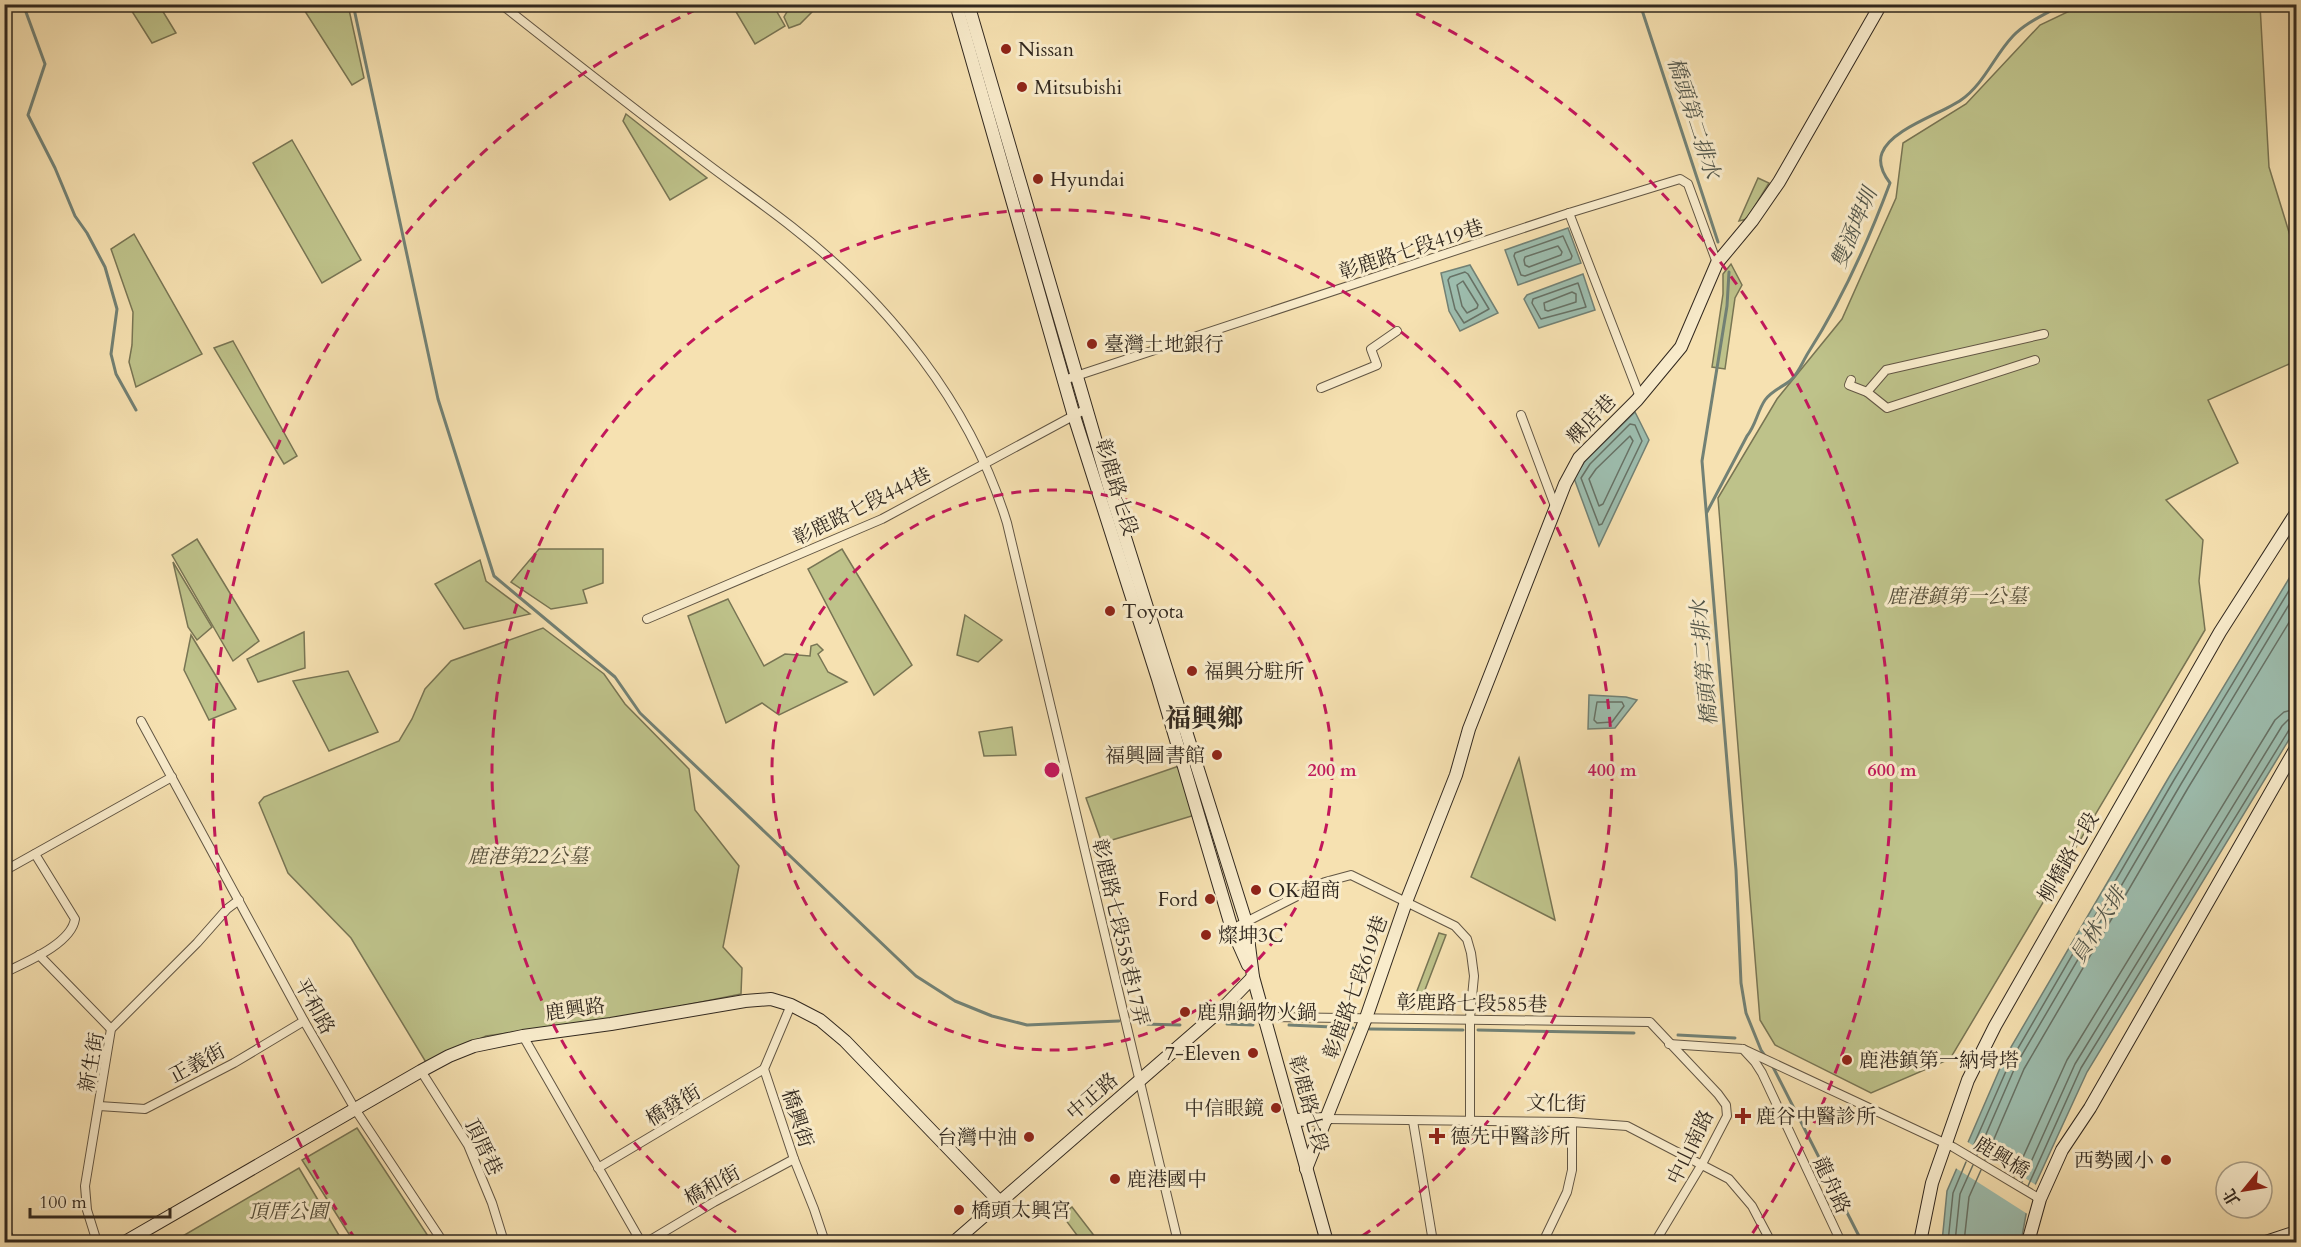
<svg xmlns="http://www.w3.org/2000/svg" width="2301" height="1247" viewBox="0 0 2301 1247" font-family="Cardo,'Noto Serif TC',serif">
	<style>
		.green { fill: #bec28a; stroke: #787554; stroke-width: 1.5 }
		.water { fill: #9dbdae; stroke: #728175; stroke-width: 1.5 }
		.pier { fill: #f6e1b1 }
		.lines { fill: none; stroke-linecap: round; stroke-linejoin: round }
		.shore { stroke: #677266; stroke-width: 1.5 }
		.stream { stroke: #728175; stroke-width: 3 }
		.street-casing { stroke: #625644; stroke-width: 10 }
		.secondary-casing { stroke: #31281f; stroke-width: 14 }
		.street { stroke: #f9eccc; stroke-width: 8 }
		.secondary { stroke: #f9eccc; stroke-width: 12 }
		.ring { fill: none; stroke: #c2185b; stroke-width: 3; stroke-dasharray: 10 8 }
		.poi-dot { fill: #8f2418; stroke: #f9eccc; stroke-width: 2 }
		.labels { text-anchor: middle; stroke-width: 6; stroke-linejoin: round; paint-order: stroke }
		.poi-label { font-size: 20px; fill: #31281f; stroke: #f9eccc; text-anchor: start }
		.street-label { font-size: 20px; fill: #31281f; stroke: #f9eccc }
		.park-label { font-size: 20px; font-style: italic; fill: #544e3a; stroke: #f9eccc }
		.water-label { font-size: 21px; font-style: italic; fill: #51554a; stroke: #f9eccc }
		.district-label { font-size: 26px; font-weight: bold; fill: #31281f; stroke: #f9eccc }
		.centre { fill: #c2185b; stroke: #f9eccc; stroke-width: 3 }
		.ring-label { font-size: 18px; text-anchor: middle; font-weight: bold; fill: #c2185b; stroke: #f9eccc; stroke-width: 6; stroke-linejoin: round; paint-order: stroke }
	</style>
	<rect width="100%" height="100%" fill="#f6e1b1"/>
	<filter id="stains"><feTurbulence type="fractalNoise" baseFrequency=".00333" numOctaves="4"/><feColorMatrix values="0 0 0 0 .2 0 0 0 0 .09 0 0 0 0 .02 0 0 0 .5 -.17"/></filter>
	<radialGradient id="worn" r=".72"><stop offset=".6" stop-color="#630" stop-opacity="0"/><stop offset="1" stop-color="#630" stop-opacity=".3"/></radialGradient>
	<g class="green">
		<path d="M128,5h31l17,28 -24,10z"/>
		<path d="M301,5h47l16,73 -12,7z"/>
		<path d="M732,5h41l12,21 -30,18z"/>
		<path d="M785,5h26l1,7 -12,12 -11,4 -5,-11 4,-7z"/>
		<path d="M2082,5h178l9,162 27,88v106l-88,39 30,63 -72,37 37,40 -4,41 6,49 -255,429 -79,34 -96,-48 -15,-25 -42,-522 59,-99 65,-80 54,-121 7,-55 63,-39 74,-79z"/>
		<path d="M626,114l81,64 -37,22 -47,-79z"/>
		<path d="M292,140l69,120 -39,23 -69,-120z"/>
		<path d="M1758,178l11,5 -22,36 -8,2z"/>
		<path d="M134,234l68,120 -66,33 -7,-25 3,-17 1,-33 -22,-63z"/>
		<path d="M1731,264l11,21 -7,13 -10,71 -13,-2 11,-73v-20z"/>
		<path d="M233,341l64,115 -13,8 -70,-116z"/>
		<path d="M197,539l62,102 -26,20 -61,-106z"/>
		<path d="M539,549h64v34l-20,7 4,13 -36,6 -40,-27z"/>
		<path d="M842,549l70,116 -38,30 -66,-126z"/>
		<path d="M480,560l6,21 44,33 -66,15 -29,-45z"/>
		<path d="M173,562l39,65 -15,13 -9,-13z"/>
		<path d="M728,599l36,67 21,-12 25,2 1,-10 6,-2 6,6 -5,4 10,18 19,10 -68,33 -17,-12 -36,20 -38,-107z"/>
		<path d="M965,615l37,25 -24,22 -21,-7z"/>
		<path d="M543,628l61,46 21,30 64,65 6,41 44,56 -16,81 19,21 -1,26 -114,23 -141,19 -59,28 -76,-126 -63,-65 -29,-70 5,-6 135,-56 13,-22 13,-30 26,-28z"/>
		<path d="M304,632l1,36 -47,14 -11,-23z"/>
		<path d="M191,635l45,74 -27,11 -25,-50z"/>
		<path d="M348,671l30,61 -49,19 -36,-70z"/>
		<path d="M1012,727l4,28 -32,1 -5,-24z"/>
		<path d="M1519,758l36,162 -84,-43z"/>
		<path d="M1179,766l16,49 -93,28 -16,-45z"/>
		<path d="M1439,933l7,2 -28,73 -6,-4z"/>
		<path d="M357,1128l73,111 -5,3h-71l-52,-82z"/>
		<path d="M299,1168l44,74h-159l-3,-5z"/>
		<path d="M1072,1207l27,35h-17l-20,-27z"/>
	</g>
	<g class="water">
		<path d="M1568,228l13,35 -63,22 -13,-35z"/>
		<path d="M1470,265l28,48 -38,18 -11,-20 -8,-38z"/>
		<path d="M1583,274l12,36 -56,18 -15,-29 3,-4z"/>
		<path d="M1635,412l14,28 -50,106 -25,-68 11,-17z"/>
		<path d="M2296,567v161l-209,344 -58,126 -8,44h-79l5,-51 57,-132 165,-282z"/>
		<path d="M1589,695l37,2 11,3 -22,28 -27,1z"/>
	</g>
	<path class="pier" d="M1966,1141l70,44 -7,30 -75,-48z"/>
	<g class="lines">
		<g class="shore">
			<path d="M1563,236l9,20 -1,3 -46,17 -4,-1 -7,-19 1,-3z"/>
			<path d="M1558,246l4,6 -1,3 -32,12 -4,-2 -1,-5 1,-3z"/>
			<path d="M1465,272l3,2 21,35 -25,14 -9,-14 -7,-29 2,-3z"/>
			<path d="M1463,281l15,24 -1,3 -10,5 -5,-7 -5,-21z"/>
			<path d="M1578,283l8,24 -45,12 -9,-16 1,-4z"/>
			<path d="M1572,292l4,2v8l-28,9 -3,-1 -1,-7z"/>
			<path d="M1630,424l5,1 7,16 -40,83 -3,1 -18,-47 9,-14z"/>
			<path d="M1630,436l3,5 -30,63 -4,2 -10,-27 7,-10z"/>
			<path d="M1597,702h25l2,4 -12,16 -15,1 -3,-3z"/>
			<path d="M1971,1151l39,-89 164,-282 122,-201"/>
			<path d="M1977,1155l39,-90 165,-281 115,-191"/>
			<path d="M1985,1160l39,-91 164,-281 108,-177"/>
			<path d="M2014,1177l53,-117 208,-340 9,-8 12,-3"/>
			<path d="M2022,1182l53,-118 207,-338 6,-6 8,-2"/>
			<path d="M2028,1186l53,-118 208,-338 7,-4"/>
			<path d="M1948,1242l5,-49 13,-31"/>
			<path d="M1955,1242l5,-48 13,-29"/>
			<path d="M1964,1242l5,-45 12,-27"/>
		</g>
		<g class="stream">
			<path d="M23,4l22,60 -17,51 27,53 20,48 12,17 18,34 12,42 -6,45 5,20 20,36"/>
			<path d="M353,4l85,395 56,177 121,101 25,36 276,263 39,25 37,15 35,9 92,-4"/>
			<path d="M1640,4l78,238"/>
			<path d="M1729,272l-2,34 -25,155 34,409 5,113 5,30 15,37 5,7"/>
			<path d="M1707,512l40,-76c9,-11 10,-24 18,-36 7,-10 18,-13 26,-20 7,-6 12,-19 17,-27 34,-53 60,-111 82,-170 -6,-8 -12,-20 -8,-30 9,-24 59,-39 79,-53 23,-16 33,-44 52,-64 13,-14 33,-22 50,-32"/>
			<path d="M1143,1024l37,1"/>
			<path d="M1227,1024l26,1"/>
			<path d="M1289,1025l64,3"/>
			<path d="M1370,1029l93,1"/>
			<path d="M1478,1030l156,3"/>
			<path d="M1678,1035l57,3"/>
			<path d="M1772,1065l90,177"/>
		</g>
		<g class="street-casing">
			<g id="street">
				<path d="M501,4c67,53 133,105 201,156 30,23 61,44 90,67 97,76 179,178 215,296l171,719"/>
				<path d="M1569,213l71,184"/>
				<path d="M2035,360l-148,48 -20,-16 19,-22 158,-36"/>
				<path d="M1064,380l505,-167 111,-34 8,5 29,79"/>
				<path d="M1849,385l2,-5 -2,5 18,7"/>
				<path d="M1321,388l56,-23 -6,-16 26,-18"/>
				<path d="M1521,415l34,91"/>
				<path d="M647,619l235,-100 204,-110"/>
				<path d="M141,721l163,300 51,88 88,133"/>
				<path d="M4,871l168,-94"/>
				<path d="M1232,929l93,-47 26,-7 104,51 12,13 4,14 3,23 -4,42v103"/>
				<path d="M39,955l72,74"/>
				<path d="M4,973c22,-11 67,-29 71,-54l-40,-65"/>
				<path d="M791,1005l-27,64 30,90 20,50 11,33"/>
				<path d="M1264,1017l386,5 68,72 8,11 1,11 -25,48 -47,78"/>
				<path d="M523,1036l118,206"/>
				<path d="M1669,1044l74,5 12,13 7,11 79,169"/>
				<path d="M1743,1049l210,98 87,52"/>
				<path d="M421,1071l47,74 24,58 12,39"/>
				<path d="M99,1106l46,3 89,-46 70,-42"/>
				<path d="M1327,1119l245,3 55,4 102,53 23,27 19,36"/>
				<path d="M1413,1121l20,121"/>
				<path d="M598,1168l166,-99"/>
				<path d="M97,1242l-10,-32 -2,-24 26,-157 86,-86 30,-34 12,-9"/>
				<path d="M647,1242l67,-40 80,-43"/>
				<path d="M1543,1242l24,-50 5,-22v-48"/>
			</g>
		</g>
		<g class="secondary-casing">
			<g id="secondary">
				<path d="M956,4l118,412 84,263 74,250 16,36"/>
				<path d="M968,4l143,489 135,429 7,55 74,265"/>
				<path d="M1293,1120l34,-1"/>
				<path d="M1306,1169l60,-151 40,-116 50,-127 13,-46 96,-245 14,-26 58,-58 44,-53 36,-84 35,-42 27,-39 102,-178"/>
				<path d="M4,1232l5,10"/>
				<path d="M125,1242l296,-171 28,-15 25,-10 49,-10 88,-12 134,-23 26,-2 20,6 29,15 25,21 155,161"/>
				<path d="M954,1242l269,-234 30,-31"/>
				<path d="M1920,1242l12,-59 36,-103 27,-54 225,-394 76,-119"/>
				<path d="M2028,1242l12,-43 22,-49 28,-42 206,-360"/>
				<path d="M2266,1242l30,-10"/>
			</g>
		</g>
		<use href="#street" class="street"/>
		<use href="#secondary" class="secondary"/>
	</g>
	<g class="ring">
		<circle cx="1052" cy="770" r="280"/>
		<path d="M751 1242A560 560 0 1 1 1353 1242"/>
		<path d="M356 1240A840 840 0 0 1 704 6M1400 6A840 840 0 0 1 1748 1240"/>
	</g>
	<g class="poi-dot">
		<circle cx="1006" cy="49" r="6"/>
		<circle cx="1022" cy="87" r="6"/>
		<circle cx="1038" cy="179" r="6"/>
		<circle cx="1092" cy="344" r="6"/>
		<circle cx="1110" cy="611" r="6"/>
		<circle cx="1192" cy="671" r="6"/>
		<circle cx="1217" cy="755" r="6"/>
		<circle cx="1256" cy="890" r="6"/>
		<circle cx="1210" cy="899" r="6"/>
		<circle cx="1206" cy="935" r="6"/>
		<circle cx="1185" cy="1012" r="6"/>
		<circle cx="1253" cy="1053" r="6"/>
		<circle cx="1847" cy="1060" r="6"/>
		<circle cx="1276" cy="1108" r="6"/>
		<path d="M1740 1107h6v6h6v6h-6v6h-6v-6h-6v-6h6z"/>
		<path d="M1434 1127h6v6h6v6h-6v6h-6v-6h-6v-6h6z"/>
		<circle cx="1029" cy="1137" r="6"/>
		<circle cx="2166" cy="1160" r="6"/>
		<circle cx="1115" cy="1179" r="6"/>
		<circle cx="959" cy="1210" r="6"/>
	</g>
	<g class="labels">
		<g class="poi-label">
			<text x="1018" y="56">Nissan</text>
			<text x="1034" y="94">Mitsubishi</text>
			<text x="1050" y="186">Hyundai</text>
			<text x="1104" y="351">臺灣土地銀行</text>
			<text x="1122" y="618">Toyota</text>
			<text x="1204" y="678">福興分駐所</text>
			<text x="1205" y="762" text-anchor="end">福興圖書館</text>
			<text x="1268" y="897">OK超商</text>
			<text x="1198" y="906" text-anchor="end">Ford</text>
			<text x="1218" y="942">燦坤3C</text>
			<text x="1197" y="1019">鹿鼎鍋物火鍋</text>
			<text x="1241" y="1060" text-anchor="end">7-Eleven</text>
			<text x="1859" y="1067">鹿港鎮第一納骨塔</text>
			<text x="1264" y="1115" text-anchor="end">中信眼鏡</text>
			<text x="1756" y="1123">鹿谷中醫診所</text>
			<text x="1450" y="1143">德先中醫診所</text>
			<text x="1017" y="1144" text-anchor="end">台灣中油</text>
			<text x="2154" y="1167" text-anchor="end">西勢國小</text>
			<text x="1127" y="1186">鹿港國中</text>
			<text x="971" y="1217">橋頭太興宮</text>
		</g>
		<g class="street-label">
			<text transform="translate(1411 249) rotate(-18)" y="7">彰鹿路七段419巷</text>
			<text transform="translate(1591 419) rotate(-46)" y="7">粿店巷</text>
			<text transform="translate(1117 487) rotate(73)" y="7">彰鹿路七段</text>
			<text transform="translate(862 506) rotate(-26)" y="7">彰鹿路七段444巷</text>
			<text transform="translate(2068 857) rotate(-60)" y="7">柳橋路七段</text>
			<text transform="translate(1121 932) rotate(77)" y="7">彰鹿路七段558巷17弄</text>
			<text transform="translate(1355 987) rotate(-70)" y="7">彰鹿路七段619巷</text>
			<text transform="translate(1472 1003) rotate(1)" y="7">彰鹿路七段585巷</text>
			<text transform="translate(315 1006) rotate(61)" y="7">平和路</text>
			<text transform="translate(575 1009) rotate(-8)" y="7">鹿興路</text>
			<text transform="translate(91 1062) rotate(-79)" y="7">新生街</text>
			<text transform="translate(197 1063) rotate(-28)" y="7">正義街</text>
			<text transform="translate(1092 1096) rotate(-41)" y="7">中正路</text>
			<text transform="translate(1556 1103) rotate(1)" y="7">文化街</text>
			<text transform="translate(1309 1104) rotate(75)" y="7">彰鹿路七段</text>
			<text transform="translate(673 1105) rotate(-31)" y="7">橋發街</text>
			<text transform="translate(798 1118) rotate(72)" y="7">橋興街</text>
			<text transform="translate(484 1147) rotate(64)" y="7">頂厝巷</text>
			<text transform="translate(1690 1147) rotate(-64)" y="7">中山南路</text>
			<text transform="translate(2002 1157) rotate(31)" y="7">鹿興橋</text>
			<text transform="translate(712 1185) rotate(-29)" y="7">橋和街</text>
			<text transform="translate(1832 1185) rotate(65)" y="7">龍舟路</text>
		</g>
		<g class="park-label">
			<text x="1957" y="603">鹿港鎮第一公墓</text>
			<text x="528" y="863">鹿港第22公墓</text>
			<text x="288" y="1218">頂厝公園</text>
		</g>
		<g class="water-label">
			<text transform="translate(1694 118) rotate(72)" y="7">橋頭第二排水</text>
			<text transform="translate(1854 228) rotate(-67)" y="7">雙涵埤圳</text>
			<text transform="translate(1704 663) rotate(-95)" y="7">橋頭第二排水</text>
			<text transform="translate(2098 925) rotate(-58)" y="7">員林大排</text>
		</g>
		<g class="district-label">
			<text x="1204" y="727">福興鄉</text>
		</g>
	</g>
	<circle cx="1052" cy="770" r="9" class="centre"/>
	<g class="ring-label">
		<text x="1332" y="776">200 m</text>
		<text x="1612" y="776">400 m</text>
		<text x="1892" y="776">600 m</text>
	</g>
	<rect width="2301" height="1247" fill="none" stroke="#f6e1b1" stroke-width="24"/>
	<rect x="6" y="6" width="2289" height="1235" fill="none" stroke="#31281f" stroke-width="3"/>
	<rect x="12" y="12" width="2277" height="1223" fill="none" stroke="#31281f" stroke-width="1.5"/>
	<g transform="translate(2244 1190) rotate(240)"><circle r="28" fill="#f9eccc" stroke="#a99e87" stroke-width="1.5"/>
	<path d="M0-4.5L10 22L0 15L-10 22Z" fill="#8f2418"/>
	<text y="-9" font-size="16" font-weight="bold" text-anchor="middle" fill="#31281f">北</text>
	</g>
	<path d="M30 1208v9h140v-9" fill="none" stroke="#31281f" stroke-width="3"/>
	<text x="39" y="1208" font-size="18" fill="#31281f" stroke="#f9eccc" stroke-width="4.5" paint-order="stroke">100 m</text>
	<rect width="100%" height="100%" filter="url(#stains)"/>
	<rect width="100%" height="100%" fill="url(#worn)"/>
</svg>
